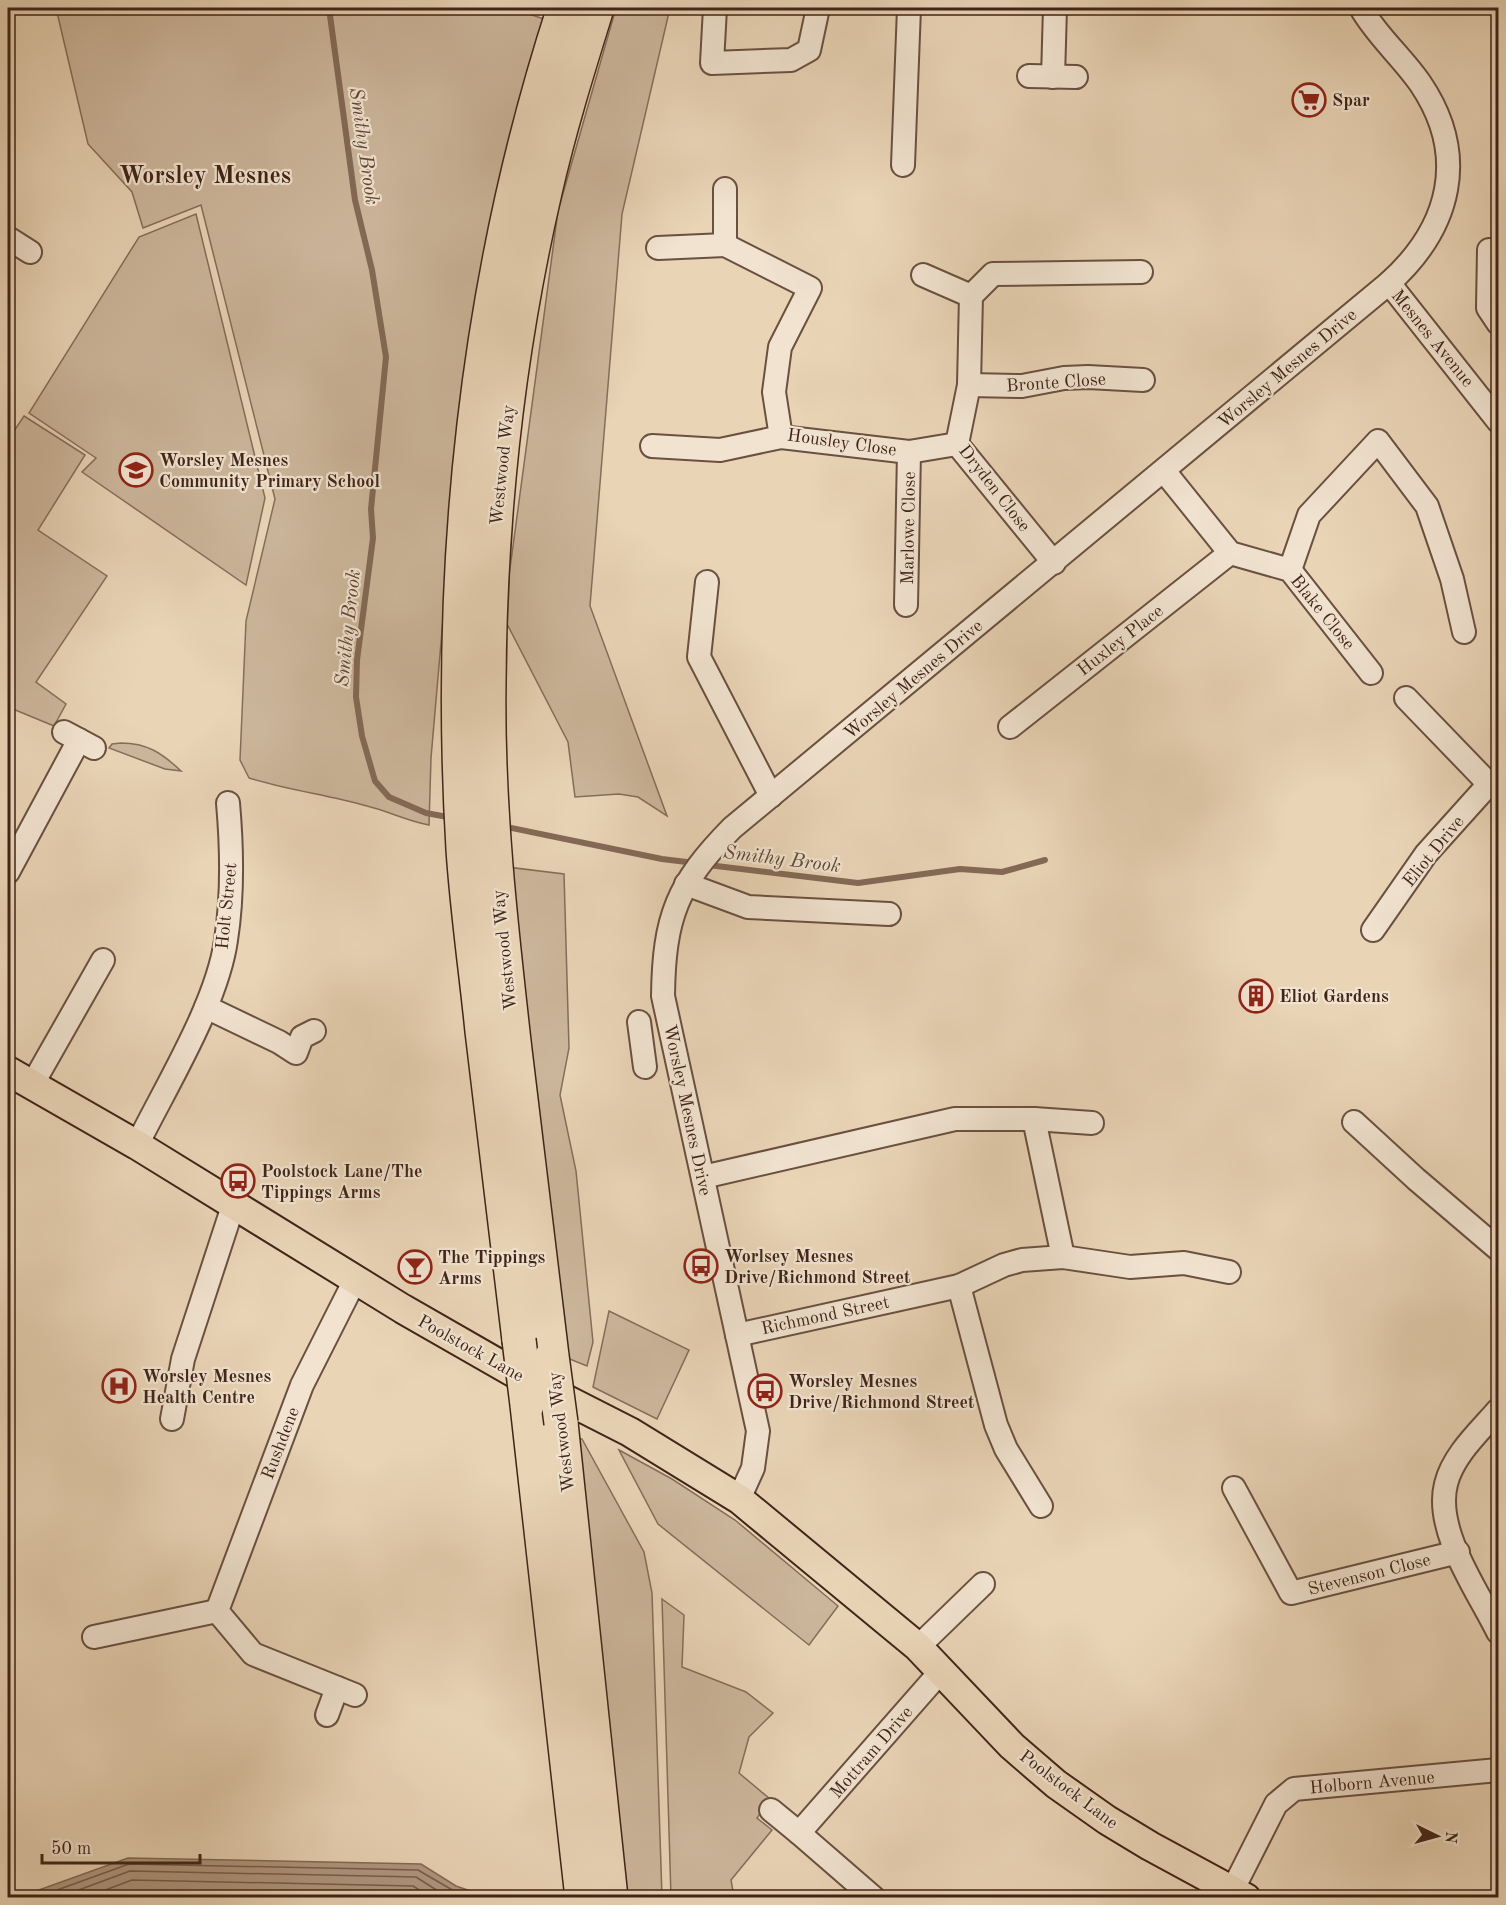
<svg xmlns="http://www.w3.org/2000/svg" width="1506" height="1905" viewBox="0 0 1506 1905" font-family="'Old Standard TT',serif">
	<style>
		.green { fill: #ccb69b; stroke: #866d5a; stroke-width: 1.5 }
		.water { fill: #b09880; stroke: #836a56; stroke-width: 1.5 }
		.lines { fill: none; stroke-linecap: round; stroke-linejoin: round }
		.shore { stroke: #785e4c; stroke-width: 1.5 }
		.stream { stroke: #836a56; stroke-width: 6 }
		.minor-casing { stroke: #6a5040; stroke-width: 26 }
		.major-casing { stroke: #402418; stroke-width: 32 }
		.highway-casing { stroke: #402418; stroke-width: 36 }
		.minor { stroke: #f1e3d0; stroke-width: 22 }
		.major { stroke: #e9d4b6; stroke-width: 28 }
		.highway { stroke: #e9d4b6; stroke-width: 33 }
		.highway-bridge-casing { stroke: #402418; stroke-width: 36; stroke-linecap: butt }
		.highway-bridge { stroke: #e9d4b6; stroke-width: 33 }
		.labels { text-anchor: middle; stroke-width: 4.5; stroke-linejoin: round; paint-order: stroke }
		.poi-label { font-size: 18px; font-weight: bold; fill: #402418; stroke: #f1e3d0; text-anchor: start }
		.street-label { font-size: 18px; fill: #402418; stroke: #f1e3d0 }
		.water-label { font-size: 20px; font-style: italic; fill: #624737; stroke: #f1e3d0 }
		.district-label { font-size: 24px; font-weight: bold; fill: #402418; stroke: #f1e3d0 }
	</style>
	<rect width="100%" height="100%" fill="#e9d4b6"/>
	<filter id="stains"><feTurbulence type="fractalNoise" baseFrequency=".00333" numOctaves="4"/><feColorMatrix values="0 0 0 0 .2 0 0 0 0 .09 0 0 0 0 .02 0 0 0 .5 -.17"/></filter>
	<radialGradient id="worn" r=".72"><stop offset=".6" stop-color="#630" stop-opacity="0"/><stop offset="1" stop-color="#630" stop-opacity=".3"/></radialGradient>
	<g class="green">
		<path d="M56,8h455l39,13 -102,541 -17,196 -2,67c-22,-4 -41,-14 -62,-19 -39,-11 -79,-16 -118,-28l-9,-18 6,-139 29,-122 -74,-294 -58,23 -11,-36 -44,-48z"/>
		<path d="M616,8h54l-48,206 -32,392 77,210 -29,-19 -19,-3 -44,3 -7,-55 -62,-120 3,-46 49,-365z"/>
		<path d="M196,214l69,284 -19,87 -164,-113 14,-14 -67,-45 110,-176z"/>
		<path d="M24,416l61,39 -47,75 69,46 -71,106 30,22 -12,22 -46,-19v-267z"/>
		<path d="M121,743c26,0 41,10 60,28l-16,-2 -56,-21 3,-4z"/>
		<path d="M507,867l57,7 5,174 -9,47 16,76 17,171 -6,24 -25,-10z"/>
		<path d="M609,1311l80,39 -32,69 -64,-32z"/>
		<path d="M573,1436l9,3 62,113 8,41 10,304h-35z"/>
		<path d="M619,1450l53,29 63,41 103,86 -29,39 -151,-121z"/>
		<path d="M662,1599l22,16 -2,52 64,25 27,21 -24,24 -10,36 31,26 -13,19 15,12 -41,50 3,17h-63z"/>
	</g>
	<path class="water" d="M128,1858l293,6 35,22 32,11h-480v-2h17z"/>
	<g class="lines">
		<g class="shore">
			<path d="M35,1898l94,-34 289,6 36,21 16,7"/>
			<path d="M57,1898l73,-27 286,6 33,21"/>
			<path d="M84,1898l48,-18 281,6 19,12"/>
		</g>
		<g class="stream">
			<path d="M329,8l26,192 17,70 14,87 -15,152 2,29 -16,122 -1,37 6,39 13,45 14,16 37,16 27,5"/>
			<path d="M502,826l160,33 33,4"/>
			<path d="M708,865l150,18 102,-14 42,3 43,-12"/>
		</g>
		<g class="minor-casing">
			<g id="minor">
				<path d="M715,8l-3,55 79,-3 18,-10 9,-42"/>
				<path d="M1029,76l47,1"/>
				<path d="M1053,77l2,-69"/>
				<path d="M903,165l6,-157"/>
				<path d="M725,189v56l85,43 -30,59 -6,45 7,45 128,15 48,-8"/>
				<path d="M8,238l22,14"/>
				<path d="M658,248l67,-3"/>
				<path d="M1489,250l-1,58 10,15"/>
				<path d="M923,275l48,21"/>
				<path d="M1389,283l109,138"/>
				<path d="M969,385l53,1 42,-8 24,-1 55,3"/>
				<path d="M652,446l68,4 61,-13"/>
				<path d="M1164,471l66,82 60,17 81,103"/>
				<path d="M1054,563l-97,-119 12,-59 2,-89 22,-22 148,-2"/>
				<path d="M1290,570l19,-55 69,-74 49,65 25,73 12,53"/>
				<path d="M707,582l-8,75 72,139"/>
				<path d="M906,605l3,-153"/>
				<path d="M1406,698l83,86"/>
				<path d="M1010,727l220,-174"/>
				<path d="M64,732l30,16"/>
				<path d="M8,872l71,-132"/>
				<path d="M686,884l62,23 141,7"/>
				<path d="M1373,930l53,-76 63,-70 9,-5"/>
				<path d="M206,1007l73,35 17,11 6,-16 12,-6"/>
				<path d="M639,1022l6,45"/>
				<path d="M32,1085l71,-125"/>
				<path d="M1034,1119l58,4"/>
				<path d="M1354,1122l62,57 82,70"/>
				<path d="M137,1145c29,-59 80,-141 89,-205 7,-45 6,-92 2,-137"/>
				<path d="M703,1177l252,-58h79l29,138"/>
				<path d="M959,1286l37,139 10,24 35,57"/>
				<path d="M737,1335l222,-49 45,-21 18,-5 41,-3 67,10 54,-4 45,9"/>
				<path d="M1498,1410c-18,21 -45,45 -52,74 -12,47 32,107 52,148"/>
				<path d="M172,1419l11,-60 50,-153"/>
				<path d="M1234,1488l57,105 167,-41"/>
				<path d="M739,1499l14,-31 5,-37 -95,-435c1,-79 14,-112 69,-168l657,-545c62,-56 80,-128 31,-200 -18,-26 -44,-48 -59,-75"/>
				<path d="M94,1637l123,-26"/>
				<path d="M918,1647l65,-63"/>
				<path d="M355,1695l-102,-41 -36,-43 85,-226 53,-105"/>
				<path d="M327,1715l10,-27"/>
				<path d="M771,1810l28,23"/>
				<path d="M1232,1891l44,-87 18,-15 204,-19"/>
				<path d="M874,1898l-75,-65 143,-163"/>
			</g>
		</g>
		<g class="major-casing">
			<path id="major" d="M8,1071l129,74 266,164 117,67 110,56 109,67 179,148 94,99 44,38 51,36 43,26 96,52"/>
		</g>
		<g class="highway-casing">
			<g id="highway">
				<path d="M519,1340c-12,-103 -25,-206 -37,-309 -6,-60 -15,-121 -19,-182 -17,-283 13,-571 101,-841"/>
				<path d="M552,1356c-12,-102 -25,-204 -37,-306 -14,-123 -28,-245 -26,-369 1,-164 19,-329 56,-489 14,-62 33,-123 52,-184"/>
				<path d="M527,1405l55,493"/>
				<path d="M561,1423l50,475"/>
			</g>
		</g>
		<use href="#minor" class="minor"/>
		<use href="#major" class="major"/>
		<use href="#highway" class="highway"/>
		<g class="highway-bridge-casing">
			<g id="highway-bridge">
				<path d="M519,1340l8,65"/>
				<path d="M552,1356l9,67"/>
			</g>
		</g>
		<use href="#highway-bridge" class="highway-bridge"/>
	</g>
	<defs>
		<g id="supermarket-ring" transform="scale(1.725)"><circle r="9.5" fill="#f1e3d0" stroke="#8f2418" stroke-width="1.5"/><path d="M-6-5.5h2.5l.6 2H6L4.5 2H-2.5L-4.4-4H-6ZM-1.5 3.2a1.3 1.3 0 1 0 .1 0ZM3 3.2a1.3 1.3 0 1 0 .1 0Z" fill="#8f2418"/></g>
		<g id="school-ring" transform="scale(1.725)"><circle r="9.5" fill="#f1e3d0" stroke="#8f2418" stroke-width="1.5"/><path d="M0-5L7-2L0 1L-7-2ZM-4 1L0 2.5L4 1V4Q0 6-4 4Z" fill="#8f2418"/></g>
		<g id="building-ring" transform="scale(1.725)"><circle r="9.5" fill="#f1e3d0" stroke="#8f2418" stroke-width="1.5"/><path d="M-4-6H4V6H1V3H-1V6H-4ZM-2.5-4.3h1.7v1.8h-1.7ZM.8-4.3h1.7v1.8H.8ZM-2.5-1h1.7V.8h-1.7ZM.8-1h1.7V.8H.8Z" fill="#8f2418"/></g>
		<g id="bus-ring" transform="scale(1.725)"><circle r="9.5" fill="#f1e3d0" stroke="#8f2418" stroke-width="1.5"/><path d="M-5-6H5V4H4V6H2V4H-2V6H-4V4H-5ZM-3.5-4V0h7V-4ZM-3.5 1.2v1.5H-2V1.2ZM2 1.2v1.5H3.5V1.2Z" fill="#8f2418"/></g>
		<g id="bar-ring" transform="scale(1.725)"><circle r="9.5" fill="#f1e3d0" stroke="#8f2418" stroke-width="1.5"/><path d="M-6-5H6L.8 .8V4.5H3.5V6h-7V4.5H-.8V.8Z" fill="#8f2418"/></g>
		<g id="hospital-ring" transform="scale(1.725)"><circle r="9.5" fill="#f1e3d0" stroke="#8f2418" stroke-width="1.5"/><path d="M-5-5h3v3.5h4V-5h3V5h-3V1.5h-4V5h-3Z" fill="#8f2418"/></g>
	</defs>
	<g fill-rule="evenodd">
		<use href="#supermarket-ring" x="1309" y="100"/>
		<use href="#school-ring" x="136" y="470"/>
		<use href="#building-ring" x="1256" y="996"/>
		<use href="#bus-ring" x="238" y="1181"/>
		<use href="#bus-ring" x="701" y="1266"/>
		<use href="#bar-ring" x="415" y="1267"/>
		<use href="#hospital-ring" x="119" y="1386"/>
		<use href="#bus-ring" x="765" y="1391"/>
	</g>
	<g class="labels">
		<g class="poi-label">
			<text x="1332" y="106">Spar</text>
			<text x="159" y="466">Worsley Mesnes<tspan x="159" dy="21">Community Primary School</tspan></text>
			<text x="1279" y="1002">Eliot Gardens</text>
			<text x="261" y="1177">Poolstock Lane/The<tspan x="261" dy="21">Tippings Arms</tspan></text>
			<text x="724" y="1262">Worlsey Mesnes<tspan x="724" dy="21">Drive/Richmond Street</tspan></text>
			<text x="438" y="1263">The Tippings<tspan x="438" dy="21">Arms</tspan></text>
			<text x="142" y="1382">Worsley Mesnes<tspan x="142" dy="21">Health Centre</tspan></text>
			<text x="788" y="1387">Worsley Mesnes<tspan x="788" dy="21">Drive/Richmond Street</tspan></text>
		</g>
		<g class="street-label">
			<text transform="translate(1433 338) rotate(51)" y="6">Mesnes Avenue</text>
			<text transform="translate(1287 368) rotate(-40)" y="6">Worsley Mesnes Drive</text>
			<text transform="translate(1056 382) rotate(-4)" y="6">Bronte Close</text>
			<text transform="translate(842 442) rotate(8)" y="6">Housley Close</text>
			<text transform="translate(502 465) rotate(-84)" y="6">Westwood Way</text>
			<text transform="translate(995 488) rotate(52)" y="6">Dryden Close</text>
			<text transform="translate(908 528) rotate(-89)" y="6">Marlowe Close</text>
			<text transform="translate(1323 612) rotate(51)" y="6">Blake Close</text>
			<text transform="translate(1120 640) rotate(-38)" y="6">Huxley Place</text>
			<text transform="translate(913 679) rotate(-40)" y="6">Worsley Mesnes Drive</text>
			<text transform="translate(1433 851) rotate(-51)" y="6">Eliot Drive</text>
			<text transform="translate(226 906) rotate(-84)" y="6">Holt Street</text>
			<text transform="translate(504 950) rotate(-96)" y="6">Westwood Way</text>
			<text transform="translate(688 1110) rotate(78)" y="6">Worsley Mesnes Drive</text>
			<text transform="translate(825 1315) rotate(-12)" y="6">Richmond Street</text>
			<text transform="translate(471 1348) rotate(29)" y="6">Poolstock Lane</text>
			<text transform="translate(561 1432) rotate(-97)" y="6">Westwood Way</text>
			<text transform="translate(280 1443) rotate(-69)" y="6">Rushdene</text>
			<text transform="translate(1369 1574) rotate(-14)" y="6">Stevenson Close</text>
			<text transform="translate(871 1752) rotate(-49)" y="6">Mottram Drive</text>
			<text transform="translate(1372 1782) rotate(-5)" y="6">Holborn Avenue</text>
			<text transform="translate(1069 1789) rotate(37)" y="6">Poolstock Lane</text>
		</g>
		<g class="water-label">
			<text transform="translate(365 146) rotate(82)" y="7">Smithy Brook</text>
			<text transform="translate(347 628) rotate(-84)" y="7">Smithy Brook</text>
			<text transform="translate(782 858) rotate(7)" y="7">Smithy Brook</text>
		</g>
		<g class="district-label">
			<text x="205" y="183">Worsley Mesnes</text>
		</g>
	</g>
	<rect width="1506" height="1905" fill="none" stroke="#e9d4b6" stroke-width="30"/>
	<rect x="9" y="9" width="1488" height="1887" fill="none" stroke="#402418" stroke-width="3"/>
	<rect x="15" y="15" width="1476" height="1875" fill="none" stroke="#402418" stroke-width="1.5"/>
	<g transform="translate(1437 1836) rotate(95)" stroke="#f1e3d0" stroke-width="4.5" paint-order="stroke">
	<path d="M0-4.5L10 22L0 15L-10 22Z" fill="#402418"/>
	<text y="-9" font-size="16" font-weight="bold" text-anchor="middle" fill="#402418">N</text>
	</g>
	<path d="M42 1854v9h158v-9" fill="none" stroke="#402418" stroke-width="3"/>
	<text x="51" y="1854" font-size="18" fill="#402418" stroke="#f1e3d0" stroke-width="4.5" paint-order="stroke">50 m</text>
	<rect width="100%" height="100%" filter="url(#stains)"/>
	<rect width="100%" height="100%" fill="url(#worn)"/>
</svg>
